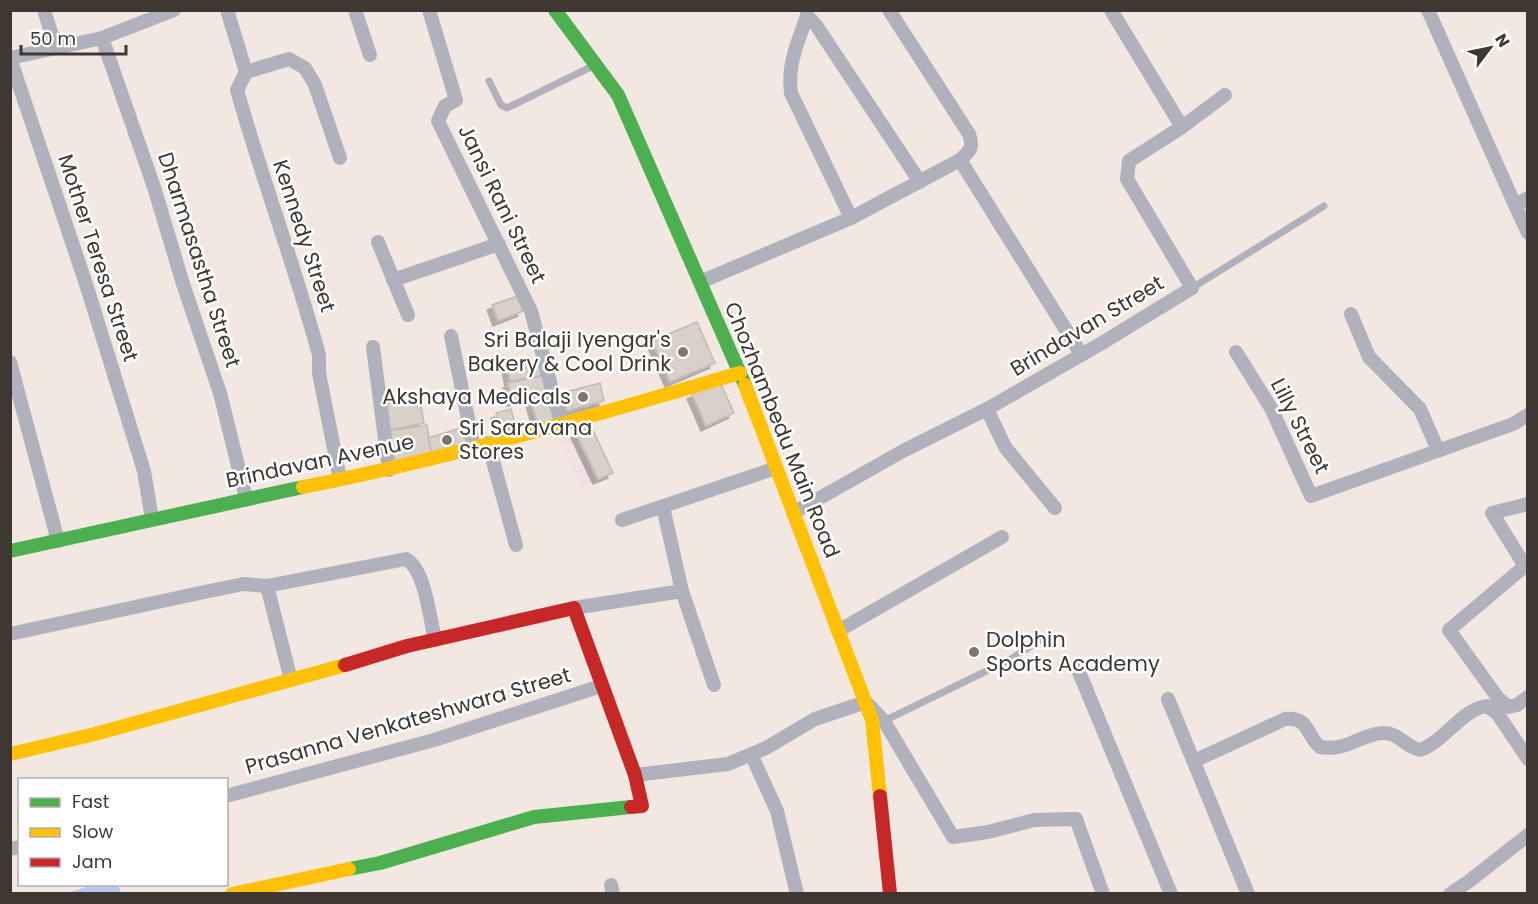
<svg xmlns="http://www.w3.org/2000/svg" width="1538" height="904" viewBox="0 0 1538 904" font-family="Poppins,sans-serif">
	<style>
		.commercial { fill: #f2e0e3 }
		.water { fill: #b3c8ea }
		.building { fill: #d9d0ca; stroke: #c2bab4; stroke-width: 1.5; filter: url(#shadow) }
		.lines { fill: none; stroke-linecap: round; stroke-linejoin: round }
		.lane { stroke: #b0b1bc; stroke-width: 7 }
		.street { stroke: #b0b1bc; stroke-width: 14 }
		.fast { stroke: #4caf50; stroke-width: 14 }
		.slow { stroke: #ffc107; stroke-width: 14 }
		.jam { stroke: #c62828; stroke-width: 14 }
		.poi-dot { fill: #7d756f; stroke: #fff; stroke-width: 2 }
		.labels { text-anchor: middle; stroke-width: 5; stroke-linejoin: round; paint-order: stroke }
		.street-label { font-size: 21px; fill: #3e3732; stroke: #fff }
		.poi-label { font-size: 21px; fill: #3e3732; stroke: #fff; text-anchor: end }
	</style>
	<defs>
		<filter id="shadow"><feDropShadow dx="-5" dy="5" stdDeviation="0" flood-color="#0004"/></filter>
	</defs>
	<rect width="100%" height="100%" fill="#f2e8e1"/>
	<path class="commercial" d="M574,431l22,50 -15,7 -22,-50z"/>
	<path class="water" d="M93,885h25l3,8h-54z"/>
	<g class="building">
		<path d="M517,296l6,15 -25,10 -6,-16z"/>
		<path d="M697,322l18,41 -45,19 -18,-41z"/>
		<path d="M538,361l3,15 -31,5 -3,-14z"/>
		<path d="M541,376l3,1 3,17 -35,7 -4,-18z"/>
		<path d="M720,382l14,31 -28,13 -14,-32z"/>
		<path d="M600,383l4,18 -37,10 -5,-18z"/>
		<path d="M547,394l8,26 -17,5 -8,-27z"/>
		<path d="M420,399l4,24 -38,8 -4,-26z"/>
		<path d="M511,409l4,16 -16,4 -3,-16z"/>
		<path d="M427,425l5,29 -38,8 -8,-31z"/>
		<path d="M591,426l22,47 -15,6 -22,-46z"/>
		<path d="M461,428l5,15 -34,11 -4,-16z"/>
	</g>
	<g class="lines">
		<g class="lane">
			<path d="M489,81l12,24 6,3 86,-42"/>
			<path d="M1192,288l132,-82"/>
			<path d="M884,721l127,-62 28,-18"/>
		</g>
		<g class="street">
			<path d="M44,10l12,38"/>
			<path d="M227,10l19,62 -9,18c25,89 58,176 82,265v18l21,106"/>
			<path d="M355,10l15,45"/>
			<path d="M429,10l27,90 -11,6 -7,15 93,190 30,112"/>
			<path d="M807,10v6c-9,26 -20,49 -16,77l60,125"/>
			<path d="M1428,10l87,195 13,-7"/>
			<path d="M807,16l9,9 104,157"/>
			<path d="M102,38l52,149 29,97 37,109 26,105"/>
			<path d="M10,58l76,226 58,187 8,48"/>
			<path d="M10,58l92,-20 72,-28"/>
			<path d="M246,72l43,-13 16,9 10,17 25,73"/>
			<path d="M1182,127l43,-32"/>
			<path d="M960,160l121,194"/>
			<path d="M1515,205l13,28"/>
			<path d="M378,242l30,73"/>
			<path d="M393,280l106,-36"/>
			<path d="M700,282l151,-64 109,-58c10,-9 14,-12 9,-26l-80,-124"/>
			<path d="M1351,314l18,43 51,52 18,41"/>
			<path d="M451,336l23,112"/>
			<path d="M373,347l16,123"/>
			<path d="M1236,352l35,56 40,88 202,-72 15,-9"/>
			<path d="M10,362l48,179"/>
			<path d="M987,409l115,-66 90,-55 -65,-109 2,-18 53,-34 -71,-117"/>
			<path d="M488,443l28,102"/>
			<path d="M1528,504l-36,9 33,53 -76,64 49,68 10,9 9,-2 11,-8"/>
			<path d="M663,507l19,84 32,94"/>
			<path d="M793,513l110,-62 84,-42 18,38 50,61"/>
			<path d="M622,520l154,-52"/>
			<path d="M267,586l24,94"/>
			<path d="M574,608l108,-17"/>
			<path d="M838,631l164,-94"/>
			<path d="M10,634l199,-43 35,-7 23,2 139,-27c19,10 24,60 29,81"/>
			<path d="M1077,667l94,227"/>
			<path d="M1168,699l80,195"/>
			<path d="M751,754l26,57 20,83"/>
			<path d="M1194,761l91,-42c25,-2 20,15 35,28 27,5 40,-13 63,-14 15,-1 22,14 37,17 25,-9 42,-41 67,-44l10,7 31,46"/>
			<path d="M635,775l93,-11 38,-16 49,-29 51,-17 18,19 69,116 35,-5 46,-12 42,-1 27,75"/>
			<path d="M226,796l208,-56 167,-54"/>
			<path d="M10,849l10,-2"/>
			<path d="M611,885l2,9"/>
			<path d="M1450,894l18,-12 60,-47"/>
		</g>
		<g class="fast">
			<path d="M555,10l63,85 127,290"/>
			<path d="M10,551l293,-64"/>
			<path d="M349,869l31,-6 154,-46 97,-10"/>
		</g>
		<g class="slow">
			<path d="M745,385l127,335 8,76"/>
			<path d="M303,487c148,-29 292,-72 437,-114"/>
			<path d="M10,754l85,-20 250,-69"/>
			<path d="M232,894l117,-25"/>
		</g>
		<g class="jam">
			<path d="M345,665l62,-19 167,-38 61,167 7,31 -11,1"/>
			<path d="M880,796l10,98"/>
		</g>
	</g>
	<g class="poi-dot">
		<circle cx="683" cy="352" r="6"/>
		<circle cx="583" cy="397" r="6"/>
		<circle cx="447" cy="440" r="6"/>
		<circle cx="974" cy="652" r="6"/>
	</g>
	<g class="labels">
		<g class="street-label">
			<text transform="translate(502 204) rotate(64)" y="7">Jansi Rani Street</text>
			<text transform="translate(304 236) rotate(72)" y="7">Kennedy Street</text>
			<text transform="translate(98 258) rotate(72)" y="7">Mother Teresa Street</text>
			<text transform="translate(199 260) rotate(72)" y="7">Dharmasastha Street</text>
			<text transform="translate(1087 326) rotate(-31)" y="7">Brindavan Street</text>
			<text transform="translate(1300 426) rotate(63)" y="7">Lilly Street</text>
			<text transform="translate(782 430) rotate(68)" y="7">Chozhambedu Main Road</text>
			<text transform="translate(320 461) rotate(-12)" y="7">Brindavan Avenue</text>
			<text transform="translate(408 721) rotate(-16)" y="7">Prasanna Venkateshwara Street</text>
		</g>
		<g class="poi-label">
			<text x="671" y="347">Sri Balaji Iyengar's<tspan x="671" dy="24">Bakery &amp; Cool Drink</tspan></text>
			<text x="571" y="404">Akshaya Medicals</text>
			<text x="459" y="435" text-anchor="start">Sri Saravana<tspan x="459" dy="24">Stores</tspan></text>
			<text x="986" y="647" text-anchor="start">Dolphin<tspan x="986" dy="24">Sports Academy</tspan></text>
		</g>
	</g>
	<rect width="1538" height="904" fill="none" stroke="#3e3732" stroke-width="24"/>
	<rect x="18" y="778" width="210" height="108" fill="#ffffff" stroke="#b2afad" stroke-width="1.5"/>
	<rect x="30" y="798" width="30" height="9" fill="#4caf50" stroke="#b2afad" stroke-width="1.5"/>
	<text x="72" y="808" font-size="18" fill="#3e3732">Fast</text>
	<rect x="30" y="828" width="30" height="9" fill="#ffc107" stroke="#b2afad" stroke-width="1.5"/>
	<text x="72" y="838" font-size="18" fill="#3e3732">Slow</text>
	<rect x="30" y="858" width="30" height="9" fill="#c62828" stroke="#b2afad" stroke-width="1.5"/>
	<text x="72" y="868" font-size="18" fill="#3e3732">Jam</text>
	<g transform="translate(1490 48) rotate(58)" stroke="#ffffff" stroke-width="4.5" paint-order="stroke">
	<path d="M0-4.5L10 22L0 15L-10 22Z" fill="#3e3732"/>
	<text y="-9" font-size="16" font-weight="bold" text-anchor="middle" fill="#3e3732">N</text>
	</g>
	<path d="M21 45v9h105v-9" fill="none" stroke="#3e3732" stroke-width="3"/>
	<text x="30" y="45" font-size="18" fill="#3e3732" stroke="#ffffff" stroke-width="4.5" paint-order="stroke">50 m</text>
</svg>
